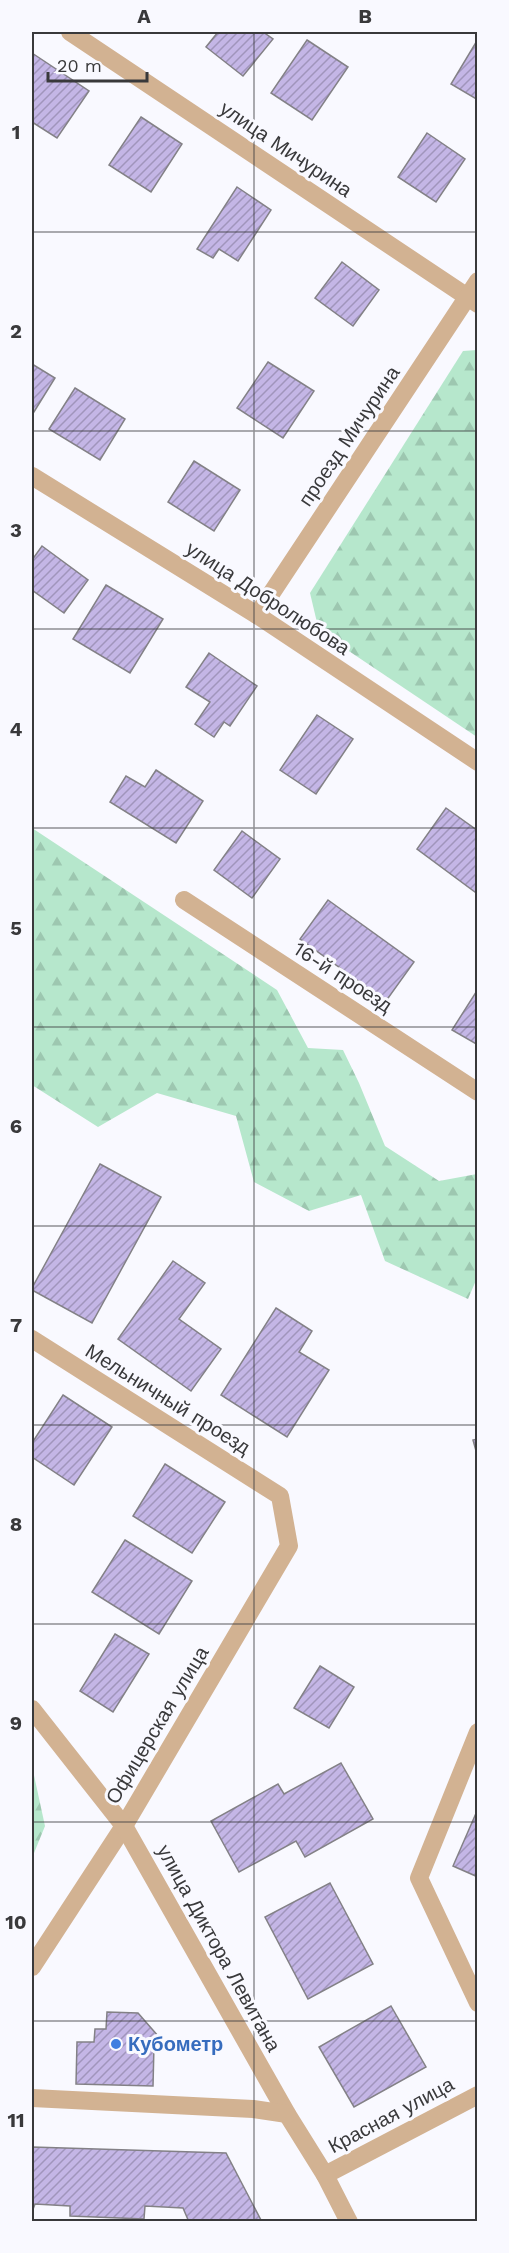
<svg xmlns="http://www.w3.org/2000/svg" width="509" height="2253" viewBox="0 0 509 2253" font-family="'Work Sans',sans-serif">
	<style>
		.forest { fill: url(#forest-firs) }
		.building { fill: url(#building-hatch); stroke: #838186; stroke-width: 1.5 }
		.lines { fill: none; stroke-linecap: round; stroke-linejoin: round }
		.minor { stroke: #d2b292; stroke-width: 18 }
		.grid { fill: none; stroke: #39393b; stroke-width: 1.5; stroke-opacity: 0.55 }
		.shop-dot { fill: #3f7fe0; stroke: #f9f9ff; stroke-width: 2 }
		.labels { text-anchor: middle; stroke-width: 6; stroke-linejoin: round; paint-order: stroke }
		.street-label { font-size: 20px; fill: #39393b; stroke: #f9f9ff }
		.shop-label { font-size: 20px; font-weight: bold; fill: #366cbe; stroke: #f9f9ff; text-anchor: start }
		.neatline { fill: none; stroke: #39393b; stroke-width: 2 }
		.grid-label { font-size: 20px; text-anchor: middle; font-weight: bold; fill: #39393b }
	</style>
	<defs>
		<pattern id="forest-firs" width="22" height="20" patternUnits="userSpaceOnUse" patternTransform="scale(1.5)"><rect width="22" height="20" fill="#b6e7cc"/><path d="M5 1l3.5 6h-7zM16 11l3.5 6h-7z" fill="#9dc7b0"/></pattern>
		<pattern id="building-hatch" width="6" height="6" patternUnits="userSpaceOnUse" patternTransform="scale(1.5)"><rect width="6" height="6" fill="#c4b6e6"/><path d="M-1 1l2-2M0 6l6-6M5 7l2-2" fill="none" stroke="#a095bc"/></pattern>
	</defs>
	<rect width="100%" height="100%" fill="#f9f9ff"/>
	<g class="forest">
		<path d="M477,350h1l-1,387 -158,-106 -9,-38 153,-242z"/>
		<path d="M32,828l245,162 31,58 35,2 16,33 26,63 54,35 38,-7v104l-9,21 -83,-38 -24,-66 -52,16 -55,-29 -18,-66 -79,-23 -59,34 -66,-42z"/>
		<path d="M32,1766l13,60 -13,32z"/>
	</g>
	<g class="building">
		<path d="M218,32h45l10,7 -30,37 -37,-29z"/>
		<path d="M478,39v61l-27,-16z"/>
		<path d="M307,40l41,27 -36,53 -41,-27z"/>
		<path d="M32,53l57,38 -32,47 -25,-16z"/>
		<path d="M141,117l41,27 -31,48 -42,-27z"/>
		<path d="M427,133l38,26 -29,43 -38,-25z"/>
		<path d="M237,187l34,23 -33,51 -19,-12 -6,9 -16,-9z"/>
		<path d="M342,262l37,28 -26,36 -38,-28z"/>
		<path d="M268,362l46,29 -31,47 -46,-30z"/>
		<path d="M32,364l23,14 -23,37z"/>
		<path d="M75,388l50,31 -25,41 -51,-31z"/>
		<path d="M194,461l46,29 -26,41 -46,-29z"/>
		<path d="M42,546l46,34 -24,33 -32,-23v-30z"/>
		<path d="M106,585l57,34 -33,54 -57,-34z"/>
		<path d="M209,653l48,33 -27,40 -6,-4 -10,15 -19,-13 15,-22 -24,-15z"/>
		<path d="M317,715l36,24 -37,55 -36,-24z"/>
		<path d="M156,770l47,31 -27,42 -66,-41 16,-26 19,11z"/>
		<path d="M446,808l32,23v58l-3,3 -58,-43z"/>
		<path d="M242,831l38,28 -28,39 -38,-28z"/>
		<path d="M328,900l86,62 -28,39 -86,-62z"/>
		<path d="M478,989v56l-26,-15z"/>
		<path d="M100,1164l61,33 -69,126 -60,-33v-2z"/>
		<path d="M173,1261l32,22 -26,36 42,30 -30,42 -73,-52z"/>
		<path d="M276,1308l36,23 -13,21 30,18 -42,67 -66,-42z"/>
		<path d="M63,1395l49,32 -38,58 -42,-28v-14z"/>
		<path d="M478,1439v19l-5,-18z"/>
		<path d="M165,1464l60,38 -33,51 -59,-37z"/>
		<path d="M125,1540l67,41 -33,53 -67,-42z"/>
		<path d="M115,1634l34,20 -36,58 -33,-21z"/>
		<path d="M320,1666l34,21 -25,41 -35,-20z"/>
		<path d="M341,1763l32,56 -68,38 -9,-16 -57,31 -28,-51 67,-37 6,10z"/>
		<path d="M477,1811h1v66l-25,-11z"/>
		<path d="M330,1883l43,81 -65,35 -43,-82z"/>
		<path d="M391,2006l35,61 -72,40 -35,-60z"/>
		<path d="M107,2012l31,1 28,32h-12l-1,41 -77,-2 1,-42h17l1,-13h11z"/>
		<path d="M32,2147l194,6 36,69h-73l-6,-14 -38,-2 -1,13 -74,-3v-10l-35,-2 -3,8z"/>
	</g>
	<g class="lines">
		<g class="minor">
			<path d="M70,32l408,272"/>
			<path d="M32,476l225,139 221,147"/>
			<path d="M257,615l221,-334"/>
			<path d="M184,900l294,192"/>
			<path d="M32,1339l248,157 9,50 -165,280 -92,141"/>
			<path d="M32,1709l92,117 163,288 38,61 24,47"/>
			<path d="M478,1732l-59,146 59,125"/>
			<path d="M32,2098l221,11 34,5"/>
			<path d="M325,2175l153,-80"/>
		</g>
	</g>
	<path class="grid" d="M254,32v2190M32,232h446M32,431h446M32,629h446M32,828h446M32,1027h446M32,1226h446M32,1425h446M32,1624h446M32,1822h446M32,2021h446"/>
	<circle class="shop-dot" cx="116" cy="2044" r="6"/>
	<g class="labels">
		<g class="street-label">
			<text transform="translate(286 149) rotate(34)" y="7">улица Мичурина</text>
			<text transform="translate(349 436) rotate(-56)" y="7">проезд Мичурина</text>
			<text transform="translate(268 598) rotate(33)" y="7">улица Добролюбова</text>
			<text transform="translate(343 977) rotate(33)" y="7">16-й проезд</text>
			<text transform="translate(168 1399) rotate(32)" y="7">Мельничный проезд</text>
			<text transform="translate(157 1725) rotate(-59)" y="7">Офицерская улица</text>
			<text transform="translate(219 1948) rotate(61)" y="7">улица Диктора Левитана</text>
			<text transform="translate(391 2115) rotate(-28)" y="7">Красная улица</text>
		</g>
		<g class="shop-label">
			<text x="128" y="2051">Кубометр</text>
		</g>
	</g>
	<rect width="509" height="2253" fill="none" stroke="#f9f9ff" stroke-width="66"/>
	<path d="M48 72v9h99v-9" fill="none" stroke="#39393b" stroke-width="3"/>
	<text x="57" y="72" font-size="18" fill="#39393b" stroke="#f9f9ff" stroke-width="4.5" paint-order="stroke">20 m</text>
	<rect x="33" y="33" width="443" height="2187" class="neatline"/>
	<g class="grid-label">
		<text x="144" y="23">A</text>
		<text x="365" y="23">B</text>
		<text x="16" y="139">1</text>
		<text x="16" y="338">2</text>
		<text x="16" y="537">3</text>
		<text x="16" y="736">4</text>
		<text x="16" y="935">5</text>
		<text x="16" y="1133">6</text>
		<text x="16" y="1332">7</text>
		<text x="16" y="1531">8</text>
		<text x="16" y="1730">9</text>
		<text x="16" y="1929">10</text>
		<text x="16" y="2127">11</text>
	</g>
</svg>
